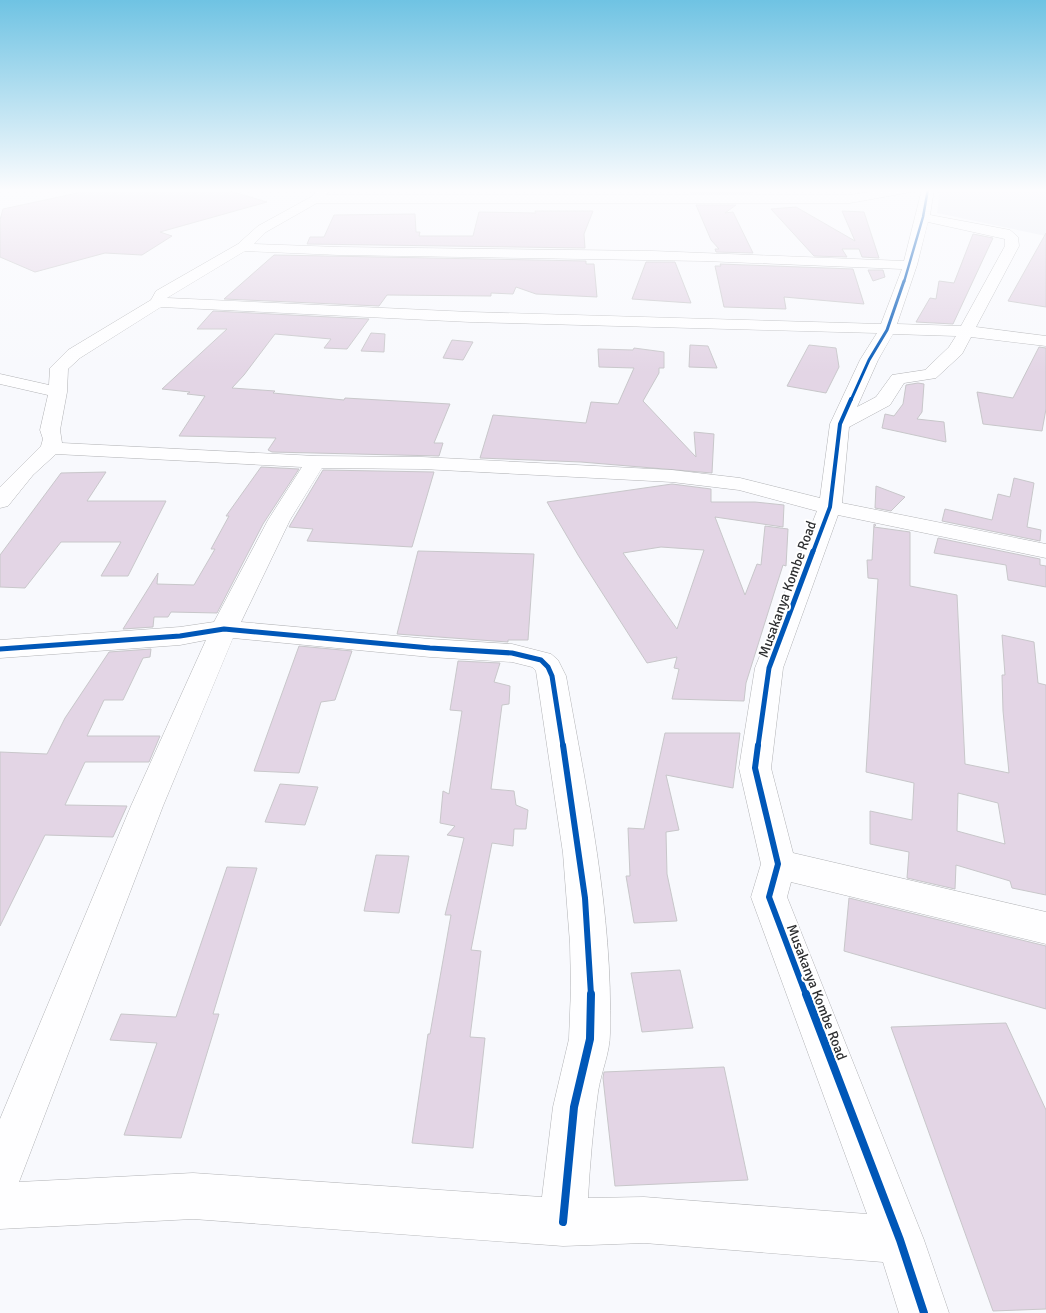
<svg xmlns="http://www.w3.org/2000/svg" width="1046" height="1313" viewBox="0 0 1046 1313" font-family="Signika,sans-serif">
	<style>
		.built { fill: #e8eaf3 }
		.building { fill: #e3d5e5; stroke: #c8c7ca; fill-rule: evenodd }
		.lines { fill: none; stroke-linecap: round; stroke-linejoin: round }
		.minor-casing { stroke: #b2b3b6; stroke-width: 1 }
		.minor { fill: #fefeff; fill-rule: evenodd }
		.cycleway-far5-casing { stroke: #fff; stroke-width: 4 }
		.cycleway-far4-casing { stroke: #fff; stroke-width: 5 }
		.cycleway-far3-casing { stroke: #fff; stroke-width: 6 }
		.cycleway-far2-casing { stroke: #fff; stroke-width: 8 }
		.cycleway-far1-casing { stroke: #fff; stroke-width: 9 }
		.cycleway-casing { stroke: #fff; stroke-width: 11 }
		.cycleway-far5 { stroke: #0057b8; stroke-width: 2.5 }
		.cycleway-far4 { stroke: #0057b8; stroke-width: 3 }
		.cycleway-far3 { stroke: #0057b8; stroke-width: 4 }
		.cycleway-far2 { stroke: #0057b8; stroke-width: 5 }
		.cycleway-far1 { stroke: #0057b8; stroke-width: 6 }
		.cycleway { stroke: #0057b8; stroke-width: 8 }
		.labels { text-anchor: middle; stroke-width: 4; stroke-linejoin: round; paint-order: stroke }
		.street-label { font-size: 14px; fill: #2e2f31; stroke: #fff }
	</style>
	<rect width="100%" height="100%" fill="#f8f9fd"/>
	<path class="built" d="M940,189h106v47l-109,-23z"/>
	<g class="building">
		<path d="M96,189h127l44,13 -107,30 12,4 -30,19 -37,-2 -70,19 -35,-15v-37l3,-11z"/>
		<path d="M689,189h67l-5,4h-60z"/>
		<path d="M696,205h40l-11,8 8,-1 20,41 -37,-1 -1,-3h4l-8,-9z"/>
		<path d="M796,207l59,34 -13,-30 22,1 15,46 -17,-1 -3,-8h-17l5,8 -33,-1 -43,-47z"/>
		<path d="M535,211h58l-9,23 1,14 -278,-4 3,-7h14l10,-22 81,-1 1,18h4l-1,4h54l6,-24 57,1z"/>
		<path d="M1046,233v74l-38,-6z"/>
		<path d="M973,234l20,4 -40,86 -37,-2 14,-24 6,1 3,-18 15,2z"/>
		<path d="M274,255l312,6v3h8l3,33 -61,-3 -20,-7 -3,7 -22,-1v3l-104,-1 -8,11 -155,-7z"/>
		<path d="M646,262h29l16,41 -59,-4z"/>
		<path d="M720,264l133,5 11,35 -80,-7 2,12 -62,-2 -9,-41h6z"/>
		<path d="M868,270h15l2,7 -12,4z"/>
		<path d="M213,311l156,8 -22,30 -23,-1 7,-9 -56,-5 -31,41 -12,13 43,3 -2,2 71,7 1,-2 105,6 -16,39h9l-4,13 -167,-4 -4,-2 8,-12 -97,-2 26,-40 -18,-2 3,-2 -28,-3 65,-60h-30z"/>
		<path d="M371,333l14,1 -1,18 -23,-1z"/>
		<path d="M452,340l21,2 -10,18 -20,-2z"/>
		<path d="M690,345l18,1 9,22 -28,-1z"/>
		<path d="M809,345l27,3 3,19 -13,26 -39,-7z"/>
		<path d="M1039,347l7,1v61l-4,22 -59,-7 -6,-32 36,6z"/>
		<path d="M634,348l30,4v16h-5v5l-16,28 53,56 -2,-25 20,2 -2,39 -131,-11 -101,-4 13,-43 93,8 5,-21 27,2 16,-36 -35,-1 -1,-18 35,1z"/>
		<path d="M918,383l6,1 -2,28 -5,7 27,3 2,20 -64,-14 3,-14 9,2 9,-12 3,-19z"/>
		<path d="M261,467l38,2 -36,55 -46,89 -46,-1 -3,5h-14l-1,10 -30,2 35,-56 -1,11 37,1 21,-36h-4l18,-33h-3z"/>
		<path d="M323,470l111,2 -22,75 -105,-6 6,-12 -24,-2z"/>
		<path d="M106,472l-19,29h79l-38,75h-27l20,-34h-60l-36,46 -25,-1v-32l61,-82z"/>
		<path d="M1014,478l20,5 -7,44 14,3 -1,11 -98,-20 3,-12 47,11 6,-26 12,3z"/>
		<path d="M672,484l39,5v13h44l29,3 -1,22 -68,-10 30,78 12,-31 4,1 4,-39 23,3 -2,37 -3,-1 -7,22 -30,96 -2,18 -72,-2 7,-30 -5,-1 3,-11 -30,6 -69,-108 -31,-53zM661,547l43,3 -27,79 -54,-76z"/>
		<path d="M876,486l29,11 -14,14 -16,-3z"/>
		<path d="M874,524l2,1 -2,2 36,5v54l47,9 8,169 44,9 -6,-62 -1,-36h3l-3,-40 32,7 4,41 8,2v210l-34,-7 -2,-7 -54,-16 -1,24 -48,-11 2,-26 -39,-8v-33l42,9 2,-37 -48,-11 12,-193 -10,-1 -1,-18h5zM958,793l40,10 7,41 -48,-13z"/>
		<path d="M938,538l102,21v6l6,1v21l-38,-7 -2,-15 -72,-12z"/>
		<path d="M418,551l116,3 -6,86h-20v2l-111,-8z"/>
		<path d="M299,646l53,5 -17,49 -14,2 -22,71 -45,-2z"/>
		<path d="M151,649l-1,8 -7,1 -20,42h-19l-17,36h73l-11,26h-64l-20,43 62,1 -14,31 -68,-2 -45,91v-174l47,2 18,-36 44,-66z"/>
		<path d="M458,661l42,2 -6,19 16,4 -1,18 -7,1 -11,84 23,2 2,14 12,5 -2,19h-12l-1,17 -21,-3 -21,107 10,1 -11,86 15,1 -12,110 -61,-5 16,-109h2l21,-119h-6l19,-77 -17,-3 8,-9 -15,-3 3,-32 6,3 13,-83 -12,-1z"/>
		<path d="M665,733h75l-7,55 -67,-13 13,55 -13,2 1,42 10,47 -43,2 -8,-47h4l-2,-48 16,1z"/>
		<path d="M280,784l38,3 -13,38 -40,-3z"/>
		<path d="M376,855l33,1 -10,57 -35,-2z"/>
		<path d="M227,867l30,1 -44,146h6l-38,124 -57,-3 33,-92 -47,-3 11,-26 55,3z"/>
		<path d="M849,898l197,48v63l-202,-58z"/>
		<path d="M680,970l13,58 -51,4 -11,-59z"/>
		<path d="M1006,1023l40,87v199l-53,2 -102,-284z"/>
		<path d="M724,1067l24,113 -133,6 -12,-108 1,-6z"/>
	</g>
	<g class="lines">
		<g class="minor-casing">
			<path id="minor" d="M319,189h13l-6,6h524l40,-6h27l-6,3 -61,11h-533l-51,29 -12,12 85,3 314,4 251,10 18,-72h12l-4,26 80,15 8,7 1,9 -43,81 70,9v10l-75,-9 -9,17 -26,24 -32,5 -14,22 -41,22 -7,76 204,41v14l-208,-43 -55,153 -12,100 22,85 253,59v32l-255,-62 -4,15 137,343 25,73h-50l-16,-51 -239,-19 -81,3 -370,-27 -193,10v-110l131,-313 75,-166 -26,5 -180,13v-18l180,-13 34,-5 54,-102 34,-53 -246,-13 -23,21 -25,31 -8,2v-21l41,-41 2,-7 -3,-9 8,-35 -48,-11v-10l49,11 1,-17 18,-18 83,-50 5,-9 82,-47 20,-18 53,-29zM928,222l77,17v7l-44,80 -64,-2 20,-59zM245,251l94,4 365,6 198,8 -21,55 -411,-12 -303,-14zM161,307l309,15 407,11 -17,27 -30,64 -10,74 -80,-20 -68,-8 -250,-13 -106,-1 -254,-13 -2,-13 7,-38 1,-23 12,-11zM893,334l63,2 -7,11 -24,23 -33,5 -16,22 -19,10 21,-47zM322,468l100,1 250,13 67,8 78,21 -62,157 -16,100 22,96 -10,33 116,317 -223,-17 -56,1c2,-35 5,-71 10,-106 3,-20 12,-39 12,-59 3,-121 -23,-239 -44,-357l-8,-16 -7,-6 -39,-10 -82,-5 -189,-17 49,-102zM233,638l197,19 82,5 20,5 4,4 27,182 7,90 1,45 -2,51 -16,68 -11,90 -349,-24 -174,9 144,-376z"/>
		</g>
		<use href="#minor" class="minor"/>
		<g class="cycleway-far5-casing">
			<path id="cycleway-far5" d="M904,282l19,-65 5,-28"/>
		</g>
		<g class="cycleway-far4-casing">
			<path id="cycleway-far4" d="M851,400l18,-40 18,-30 17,-49"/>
		</g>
		<g class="cycleway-far3-casing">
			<path id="cycleway-far3" d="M813,552l17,-45 10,-83 11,-25"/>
		</g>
		<g class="cycleway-far2-casing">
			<g id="cycleway-far2">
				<path d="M0,649l180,-13 44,-7 206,19 82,5 29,7 7,7 4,9 11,70"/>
				<path d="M758,746l11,-78 44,-117"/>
			</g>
		</g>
		<g class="cycleway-far1-casing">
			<g id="cycleway-far1">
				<path d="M563,745l22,153 6,97"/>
				<path d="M758,745l-3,23 23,96 -9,33 37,98"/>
			</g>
		</g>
		<g class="cycleway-casing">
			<g id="cycleway">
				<path d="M806,994l94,246 24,73"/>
				<path d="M563,1222l11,-115 16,-68 1,-45"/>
			</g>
		</g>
		<use href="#cycleway-far5" class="cycleway-far5"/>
		<use href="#cycleway-far4" class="cycleway-far4"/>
		<use href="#cycleway-far3" class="cycleway-far3"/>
		<use href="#cycleway-far2" class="cycleway-far2"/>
		<use href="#cycleway-far1" class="cycleway-far1"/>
		<use href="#cycleway" class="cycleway"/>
	</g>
	<linearGradient id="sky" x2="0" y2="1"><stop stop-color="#6fc3e3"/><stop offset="0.51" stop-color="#fcfcfe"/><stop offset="1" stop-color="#fcfcfe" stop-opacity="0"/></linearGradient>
	<rect width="1046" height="373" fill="url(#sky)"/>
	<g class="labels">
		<g class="street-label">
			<text transform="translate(787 589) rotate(-70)" y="5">Musakanya Kombe Road</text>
			<text transform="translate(817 992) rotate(69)" y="5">Musakanya Kombe Road</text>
		</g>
	</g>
</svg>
